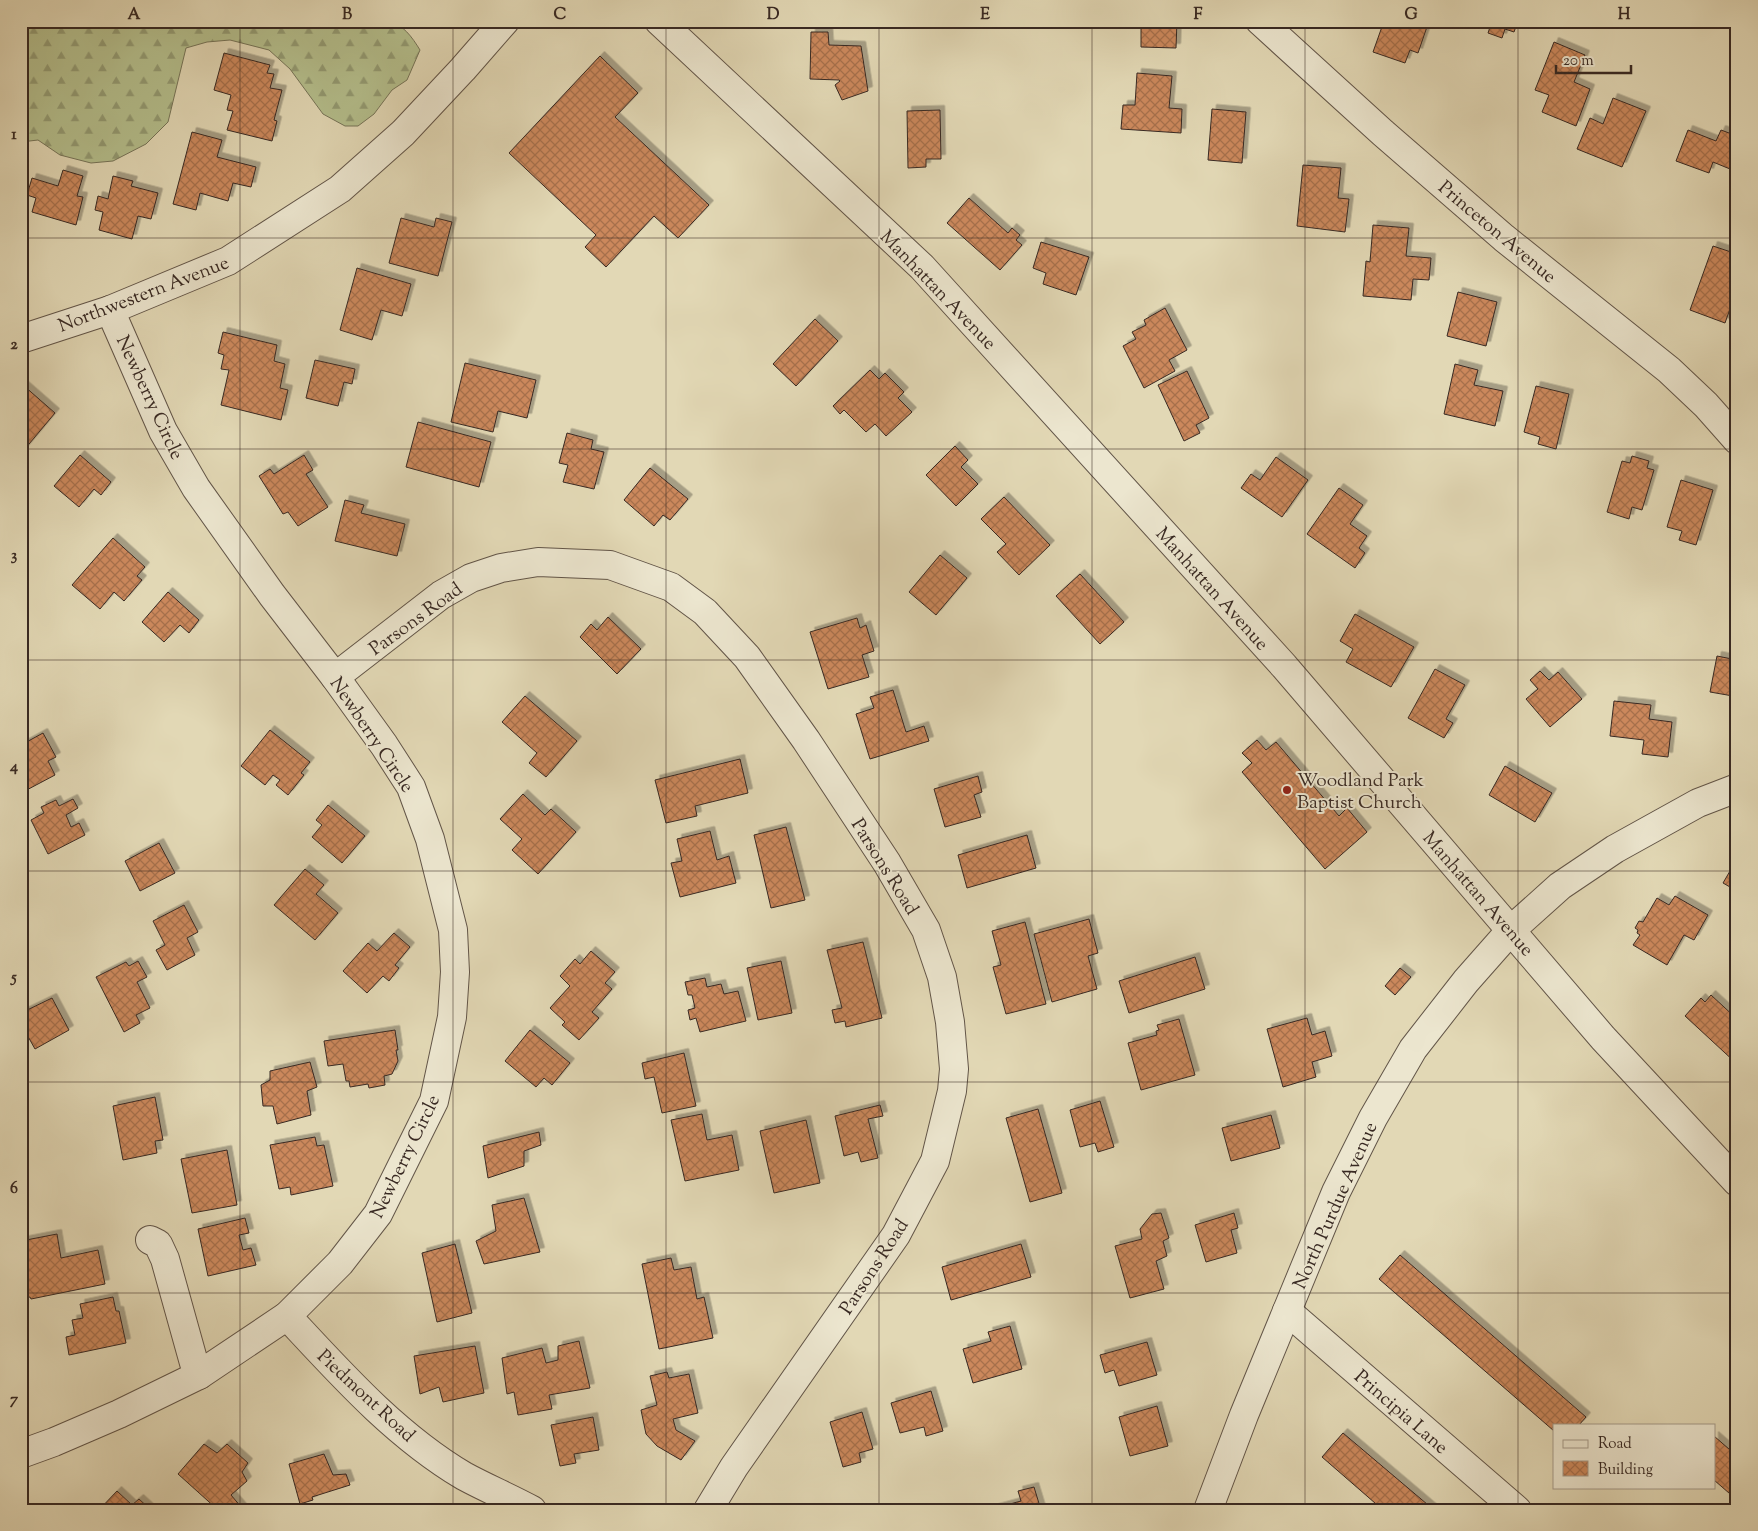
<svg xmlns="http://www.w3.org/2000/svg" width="1758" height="1531" viewBox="0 0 1758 1531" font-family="'Sorts Mill Goudy',serif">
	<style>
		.forest { fill: url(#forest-firs); stroke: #767458 }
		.building { fill: url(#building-cross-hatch); stroke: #382923; filter: url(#shadow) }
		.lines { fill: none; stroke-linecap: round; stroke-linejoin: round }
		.minor-casing { stroke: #625548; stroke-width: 30 }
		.minor { stroke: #ece6cf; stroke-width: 28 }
		.grid { fill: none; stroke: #382923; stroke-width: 1; stroke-opacity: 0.55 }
		.poi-dot { fill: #8f2418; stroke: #ece6cf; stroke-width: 2 }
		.labels { text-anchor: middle; stroke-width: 4; stroke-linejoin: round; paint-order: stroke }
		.street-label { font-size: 19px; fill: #382923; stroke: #ece6cf }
		.poi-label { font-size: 19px; fill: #382923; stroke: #ece6cf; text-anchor: start }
		.neatline { fill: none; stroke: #382923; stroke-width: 2 }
		.grid-label { font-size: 16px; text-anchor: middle; font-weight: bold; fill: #382923 }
	</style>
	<defs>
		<pattern id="forest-firs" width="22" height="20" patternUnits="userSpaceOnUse" patternTransform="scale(1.25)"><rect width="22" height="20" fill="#b4be8c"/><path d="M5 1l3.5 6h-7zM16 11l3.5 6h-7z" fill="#939a72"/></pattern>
		<pattern id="building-cross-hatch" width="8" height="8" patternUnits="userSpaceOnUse" patternTransform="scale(1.25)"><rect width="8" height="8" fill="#cb885b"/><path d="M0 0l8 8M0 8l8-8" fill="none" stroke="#a66f4b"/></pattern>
		<filter id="shadow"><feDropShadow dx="4.5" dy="-4.5" stdDeviation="0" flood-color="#0004"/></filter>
	</defs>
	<rect width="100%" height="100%" fill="#e2d8b5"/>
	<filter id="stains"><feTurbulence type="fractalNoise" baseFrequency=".004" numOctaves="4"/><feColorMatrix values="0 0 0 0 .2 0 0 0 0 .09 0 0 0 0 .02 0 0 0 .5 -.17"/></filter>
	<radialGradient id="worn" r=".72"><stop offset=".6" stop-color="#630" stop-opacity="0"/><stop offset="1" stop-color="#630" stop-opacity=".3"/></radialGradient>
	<path class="forest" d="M21,21h367c15,3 24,16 32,29l-13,30 -15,10 -18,24 -16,12h-13l-22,-12 -33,-45 -21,-19 -39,-10 -23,2 -21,6 -18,74 -22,22 -33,17 -22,2 -31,-8 -22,-15 -17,2z"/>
	<g class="building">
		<path d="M1141,21h36l-1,27 -35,-1z"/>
		<path d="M1384,21h45l-11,32 -8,-3 -5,13 -32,-11z"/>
		<path d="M1471,21h47l-4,11 -9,-3 -3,9 -14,-5 2,-6z"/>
		<path d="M811,32h17l1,13 32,1 7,45 -26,9 -7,-15 5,-4 -1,-1 -29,-1z"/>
		<path d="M1554,42l31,13 -11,27 16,7 -14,37 -34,-14 7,-17 -14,-5z"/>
		<path d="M224,53l46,12 -3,8 7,1 -4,14 12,2 -8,30 3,1 -5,20 -45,-11 6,-19 -6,-1 4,-15 -17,-5z"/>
		<path d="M600,56l38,37 -23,24 94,88 -31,33 -24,-22 -48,51 -21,-20 11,-12 -87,-82z"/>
		<path d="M1137,73l35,3 -3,32 13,1 -1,24 -60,-4 2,-24h12z"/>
		<path d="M1613,98l33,13 -24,56 -45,-18 13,-31 13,6z"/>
		<path d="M1212,109l34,3 -4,51 -34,-3z"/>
		<path d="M940,110l1,49h-15v8l-18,1 -1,-57z"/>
		<path d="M1688,130l28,11 5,-11 16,6v16l-7,17 -17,-7 -4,11 -33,-12z"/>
		<path d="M192,132l30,8 -5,17 39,10 -5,20 -18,-4 -5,18 -28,-8 -4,17 -23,-6z"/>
		<path d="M1303,165l38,3 -3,30 11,1 -4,33 -48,-6z"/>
		<path d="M63,170l20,6 -6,20 6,1 -7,28 -44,-13 4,-14 -9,-3 5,-17 26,8z"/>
		<path d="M113,176l20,5 -2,5 27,7 -7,26 -13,-3 -6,23 -33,-9 4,-18 -8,-2 3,-14 10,3z"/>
		<path d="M969,198l39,35 4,-5 8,7 -4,5 6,5 -22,25 -53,-47z"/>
		<path d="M401,218l33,9 2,-9 16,4 -14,54 -49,-13z"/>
		<path d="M1373,225l36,3 -3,28 25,2 -2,22 -16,-1 -2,21 -48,-4 3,-35 4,1z"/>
		<path d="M1041,242l48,15 -13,38 -33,-11 3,-11 -13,-5z"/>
		<path d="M1713,246l24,8v35l-12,34 -35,-13z"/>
		<path d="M357,268l54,16 -9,32 -21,-6 -9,30 -32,-10z"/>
		<path d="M1458,292l39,10 -11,44 -39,-10z"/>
		<path d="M1165,308l22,42 -18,10 6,11 -31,17 -21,-42 13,-7 -4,-7 14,-7 -2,-5z"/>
		<path d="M815,319l23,22 -42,45 -23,-22z"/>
		<path d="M223,332l54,13 -3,16 11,3 -5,24 8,2 -7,30 -60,-15 8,-35 -8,-1 3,-14 -6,-2z"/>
		<path d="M315,360l40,9 -3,15 -8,-2 -6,24 -32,-8z"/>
		<path d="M465,363l71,17 -9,38 -29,-7 -5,21 -42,-10z"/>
		<path d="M1455,364l23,6 -4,15 29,6 -8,35 -51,-12z"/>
		<path d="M870,370l9,9 6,-6 19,19 -6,6 14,14 -26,24 -11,-12 -9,8 -22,-22 -4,4 -7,-8z"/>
		<path d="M1187,371l22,47 -13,7 4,8 -16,8 -26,-56z"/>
		<path d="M23,385l32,28 -31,37 -3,-2v-61z"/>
		<path d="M1536,386l33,8 -13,55 -18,-5 2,-7 -16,-5z"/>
		<path d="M418,422l73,20 -12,45 -73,-20z"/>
		<path d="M567,433l26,7 -2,9 13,3 -10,37 -31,-7 5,-17 -9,-2z"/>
		<path d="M955,446l13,14 -7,7 17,17 -22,22 -30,-31z"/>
		<path d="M80,455l31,27 -10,13 -7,-6 -15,18 -25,-21z"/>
		<path d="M304,455l9,15 -7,4 22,33 -30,19 -10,-14 -5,2 -24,-38 11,-7 4,5z"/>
		<path d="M1632,456l17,5 -2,7 7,2 -12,40 -10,-3 -3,12 -22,-7 15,-51 8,2z"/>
		<path d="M1276,457l32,23 -26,37 -41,-29 10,-14 9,6z"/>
		<path d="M650,468l38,31 -18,21 -7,-5 -9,11 -30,-26z"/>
		<path d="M1681,480l32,10 -17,55 -17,-5 3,-9 -15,-4z"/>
		<path d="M1339,488l24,17 -13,19 17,12 -8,12 6,5 -10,15 -48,-34z"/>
		<path d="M1004,497l46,48 -31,30 -22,-23 9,-8 -25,-25z"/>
		<path d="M345,500l19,5 -3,8 44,11 -8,32 -62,-15z"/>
		<path d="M113,538l32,29 -8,9 5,4 -18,21 -10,-9 -14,17 -28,-24z"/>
		<path d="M940,555l27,23 -31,37 -27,-23z"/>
		<path d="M1080,574l44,48 -24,22 -44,-48z"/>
		<path d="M168,592l31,28 -10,13 -9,-8 -16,17 -22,-20z"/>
		<path d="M1355,614l59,33 -23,40 -45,-25 7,-13 -13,-8z"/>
		<path d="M608,617l33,32 -24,25 -37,-37 11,-13 6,6z"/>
		<path d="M857,618l3,10 6,-3 8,26 -12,4 7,22 -41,12 -18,-57z"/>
		<path d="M1717,656l20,4v17l-4,19 -23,-4z"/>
		<path d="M1435,669l30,16 -19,34 7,4 -9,15 -36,-20z"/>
		<path d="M1540,671l9,9 9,-8 24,27 -32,28 -24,-28 12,-10 -8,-9z"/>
		<path d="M893,690l13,42 18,-6 5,15 -59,18 -14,-45 18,-6 -4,-11z"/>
		<path d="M525,696l52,45 -31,36 -17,-14 8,-10 -35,-31z"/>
		<path d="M1614,701l37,4 -2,14 23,3 -4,35 -26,-3 2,-14 -34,-4z"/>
		<path d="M270,730l40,32 -9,11 3,2 -16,20 -12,-10 4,-5 -7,-5 -8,10 -24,-19z"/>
		<path d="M43,733l13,24 -8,4 7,14 -34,18v-48z"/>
		<path d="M1257,740l9,10 10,-8 63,74 8,-8 20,24 -42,37 -83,-97 10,-9 -10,-10z"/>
		<path d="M740,759l8,34 -53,13 2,10 -31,7 -11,-43z"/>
		<path d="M1505,766l47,27 -17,29 -46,-27z"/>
		<path d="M978,776l4,16 -8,3 7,22 -36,10 -11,-38z"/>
		<path d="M523,794l22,21 6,-6 25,23 -38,42 -26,-24 10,-11 -22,-20z"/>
		<path d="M73,799l5,9 -12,7 5,12 8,-4 6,12 -37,19 -17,-34 13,-7 -3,-6 15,-7 3,6z"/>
		<path d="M328,805l37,31 -23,27 -30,-26 10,-12 -6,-5z"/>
		<path d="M786,827l19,73 -34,8 -17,-73z"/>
		<path d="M710,831l7,29 12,-4 7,27 -56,14 -9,-34 11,-2 -5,-22z"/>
		<path d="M1027,835l9,33 -69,20 -9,-33z"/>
		<path d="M159,843l16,30 -35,18 -15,-30z"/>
		<path d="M1737,859v32l-14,-8z"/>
		<path d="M305,869l19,16 -8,9 22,19 -23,27 -41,-35z"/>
		<path d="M1675,896l33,19 -14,25 -10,-5 -17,30 -34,-20 7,-10 -3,-2 1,-3 -3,-2 4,-7 4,1 14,-24 12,7z"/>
		<path d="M184,905l14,27 -11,6 8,17 -28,15 -11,-20 9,-5 -12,-24z"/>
		<path d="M1089,919l9,34 -10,3 9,33 -45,13 -18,-68z"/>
		<path d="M1025,922l21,82 -40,10 -13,-47 8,-2 -9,-34z"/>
		<path d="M394,933l16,14 -15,18 4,3 -10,13 -6,-5 -16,17 -24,-22 25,-28 9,8z"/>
		<path d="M863,942l19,76 -36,9 -1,-6 -10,2 -3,-13 10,-2 -15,-58z"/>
		<path d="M591,951l24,21 -10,11 7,6 -20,23 7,6 -20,22 -17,-15 3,-3 -15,-14 20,-22 -10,-10 15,-17 5,5z"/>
		<path d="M1195,957l10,32 -76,24 -10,-32z"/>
		<path d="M138,961l9,16 -10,5 13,26 -14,7 4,8 -16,9 -28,-55 30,-15 3,4z"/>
		<path d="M781,961l11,52 -34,7 -11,-52z"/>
		<path d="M1400,968l11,9 -16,18 -10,-9z"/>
		<path d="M705,978l2,9 14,-3 3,10 14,-3 8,30 -46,11 -4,-14 -6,2 -2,-10 7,-2 -3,-13h-4l-3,-13z"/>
		<path d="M1711,995l26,24v45l-52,-48 16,-18 4,4z"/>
		<path d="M52,998l17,32 -34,19 -14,-25v-11z"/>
		<path d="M1307,1018l5,17 13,-4 7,25 -20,6 4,15 -33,10 -16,-58z"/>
		<path d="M1179,1019l16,56 -54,15 -13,-47 29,-8 -1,-4 3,-1 -2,-5z"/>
		<path d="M395,1030l3,20h-2l2,11 -6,13 -8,2 1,9 -16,3 -1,-4 -18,3 -1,-6h-3l-3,-17 -15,2 -4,-25z"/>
		<path d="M530,1030l40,33 -18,22 -8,-7 -8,9 -31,-26z"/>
		<path d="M684,1053l12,53 -34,7 -8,-36 -9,2 -3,-16z"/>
		<path d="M310,1062l7,25 -10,4 4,24 -34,9 -4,-18h-10l-2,-21 9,-5v-9z"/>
		<path d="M155,1097l8,43 -8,1 2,12 -34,7 -10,-54z"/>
		<path d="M1100,1101l14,46 -16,5 -3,-9 -15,4 -10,-37z"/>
		<path d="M880,1105l3,11 -15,3 10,39 -17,4 -3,-10 -14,4 -9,-40z"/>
		<path d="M1038,1109l24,84 -32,9 -24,-84z"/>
		<path d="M702,1114l5,26 25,-5 7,35 -54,11 -14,-61z"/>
		<path d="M1271,1115l9,33 -49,13 -9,-33z"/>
		<path d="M806,1120l14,63 -46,10 -14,-62z"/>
		<path d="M539,1132l2,13 -17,6v15l-36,12 -5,-32z"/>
		<path d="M315,1137l2,9 7,-1 9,41 -42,9 -1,-8 -11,2 -9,-44z"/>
		<path d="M227,1150l10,55 -45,8 -11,-54z"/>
		<path d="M524,1198l16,54 -56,12 -8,-23 20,-10 -4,-26z"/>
		<path d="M1161,1213l8,25 -6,3 4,15 -11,5 8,28 -34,9 -15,-52 27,-7 -2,-10 12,-15z"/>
		<path d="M1234,1213l4,15 -7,2 6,23 -31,9 -11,-37z"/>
		<path d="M245,1218l4,15 -10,2 4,15 8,-2 5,17 -48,11 -10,-47z"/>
		<path d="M57,1234l4,24 37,-8 7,34 -74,15 -1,-2 -6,1 -3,-14v-43z"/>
		<path d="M455,1244l17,69 -35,9 -15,-69z"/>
		<path d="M1021,1244l10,33 -80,23 -9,-33z"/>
		<path d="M1400,1255l186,162 -7,8h-25v6l-175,-152z"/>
		<path d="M671,1258l3,12 17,-3 6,32 7,-2 9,41 -54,11 -17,-85z"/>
		<path d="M113,1297l3,14h3l7,32 -57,12 -3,-18 9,-2 -3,-15 11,-2 -3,-14z"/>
		<path d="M1010,1326l12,43 -49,14 -10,-34 28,-8 -3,-9z"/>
		<path d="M579,1341l11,47 -41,7 3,14 -34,6 -4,-23 -7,2 -5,-36 40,-10 4,15 12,-3v-14z"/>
		<path d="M1147,1342l10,33 -38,11 -5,-16 -9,3 -5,-18z"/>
		<path d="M475,1346l9,47 -41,9 -4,-15 -19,7 -6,-38z"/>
		<path d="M667,1372l2,6 20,-4 9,39 -25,6 3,11 19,11 -14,19 -24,-14 -11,-12 -5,-24 16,-5 -7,-29z"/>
		<path d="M931,1391l12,40 -17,5 -2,-9 -24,6 -9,-30z"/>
		<path d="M1157,1406l11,40 -38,10 -11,-39z"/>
		<path d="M862,1412l11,37 -14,4 2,9 -18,5 -13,-45z"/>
		<path d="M593,1417l6,33 -25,4 2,9 -16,3 -9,-41z"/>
		<path d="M1343,1433l91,77h-51l-61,-53z"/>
		<path d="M1714,1436l23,20v44l-23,-20z"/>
		<path d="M204,1444l13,9 10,-9 21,19 -6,9 5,9 -16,14 11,13 -2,2h-22l-40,-36z"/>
		<path d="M324,1454l9,21 13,-1 4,11 -38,12 1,3 -13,4 -11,-40z"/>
		<path d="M1034,1487l7,23h-53l33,-9 -3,-10z"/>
		<path d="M117,1491l15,14 7,-6 12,11h-52z"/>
	</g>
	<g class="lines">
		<g class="minor-casing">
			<g id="minor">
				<path d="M659,21l263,246 362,399 319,372 134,144"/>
				<path d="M1260,21l123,112 121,105 165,132 37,35 31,35"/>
				<path d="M21,339l89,-29 118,-49 112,-72 63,-56 60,-64 42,-48"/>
				<path d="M335,677l106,-82 30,-17 30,-10 37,-6 72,3 61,22 34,25 42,45 59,83 81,123 39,67 16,47 8,45 4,47 -2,22 -17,70 -39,74 -162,232 -26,43"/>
				<path d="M150,1240l8,4 7,15 29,104 5,12"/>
				<path d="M1287,1311l230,199"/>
				<path d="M287,1316c54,58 108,119 177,160 22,12 46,22 68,34"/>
				<path d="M21,1454l33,-12 65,-28 80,-39 88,-59 53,-53 38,-49 56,-113 18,-84 3,-45 -2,-42 -23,-91 -19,-52 -27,-42 -49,-68 -63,-82 -76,-107 -33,-57 -53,-121"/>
				<path d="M1208,1510l36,-95 92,-223 37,-74 40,-69 53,-68 45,-51 49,-44 55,-37 83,-46 39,-15"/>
			</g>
		</g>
		<use href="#minor" class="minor"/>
	</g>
	<path class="grid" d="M240,21v1489M453,21v1489M666,21v1489M879,21v1489M1092,21v1489M1305,21v1489M1518,21v1489M21,238h1716M21,449h1716M21,660h1716M21,871h1716M21,1082h1716M21,1293h1716"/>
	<circle class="poi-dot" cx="1287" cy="790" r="5"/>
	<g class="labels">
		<g class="street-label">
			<text transform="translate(1498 231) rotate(40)" y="7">Princeton Avenue</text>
			<text transform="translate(939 289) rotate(46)" y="7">Manhattan Avenue</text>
			<text transform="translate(143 293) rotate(-21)" y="7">Northwestern Avenue</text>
			<text transform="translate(151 397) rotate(65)" y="7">Newberry Circle</text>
			<text transform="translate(1213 588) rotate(48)" y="7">Manhattan Avenue</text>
			<text transform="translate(415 618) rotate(-36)" y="7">Parsons Road</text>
			<text transform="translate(373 734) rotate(56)" y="7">Newberry Circle</text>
			<text transform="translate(886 866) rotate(58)" y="7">Parsons Road</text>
			<text transform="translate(1479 893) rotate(49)" y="7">Manhattan Avenue</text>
			<text transform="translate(404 1156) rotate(-64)" y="7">Newberry Circle</text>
			<text transform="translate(1334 1205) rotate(-66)" y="7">North Purdue Avenue</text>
			<text transform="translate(873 1266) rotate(-57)" y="7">Parsons Road</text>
			<text transform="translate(367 1395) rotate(43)" y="7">Piedmont Road</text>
			<text transform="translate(1402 1411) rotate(41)" y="7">Principia Lane</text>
		</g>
		<g class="poi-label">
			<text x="1297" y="786">Woodland Park<tspan x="1297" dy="22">Baptist Church</tspan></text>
		</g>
	</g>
	<rect width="1758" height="1531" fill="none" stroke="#e2d8b5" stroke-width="55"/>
	<rect x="1553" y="1424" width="162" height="65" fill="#ece6cf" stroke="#a49a8a"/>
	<rect x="1563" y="1440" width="25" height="8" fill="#ece6cf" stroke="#a49a8a"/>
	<text x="1598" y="1448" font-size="15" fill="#382923">Road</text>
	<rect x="1563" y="1461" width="25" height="15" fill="url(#building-cross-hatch)" stroke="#a49a8a"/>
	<text x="1598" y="1474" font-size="15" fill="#382923">Building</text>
	<path d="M1556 65v8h75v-8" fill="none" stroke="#382923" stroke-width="2.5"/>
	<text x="1563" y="65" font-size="15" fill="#382923" stroke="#ece6cf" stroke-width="4" paint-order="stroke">20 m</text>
	<rect x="28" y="28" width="1702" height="1476" class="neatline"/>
	<g class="grid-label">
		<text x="134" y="19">A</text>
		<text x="347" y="19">B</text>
		<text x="560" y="19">C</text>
		<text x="773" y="19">D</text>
		<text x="985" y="19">E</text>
		<text x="1198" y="19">F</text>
		<text x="1411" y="19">G</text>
		<text x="1624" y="19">H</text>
		<text x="14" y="139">1</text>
		<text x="14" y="349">2</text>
		<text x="14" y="560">3</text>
		<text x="14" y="771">4</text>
		<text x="14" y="982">5</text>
		<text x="14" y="1193">6</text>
		<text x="14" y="1404">7</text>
	</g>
	<rect width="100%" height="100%" filter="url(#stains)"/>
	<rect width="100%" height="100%" fill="url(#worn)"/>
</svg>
